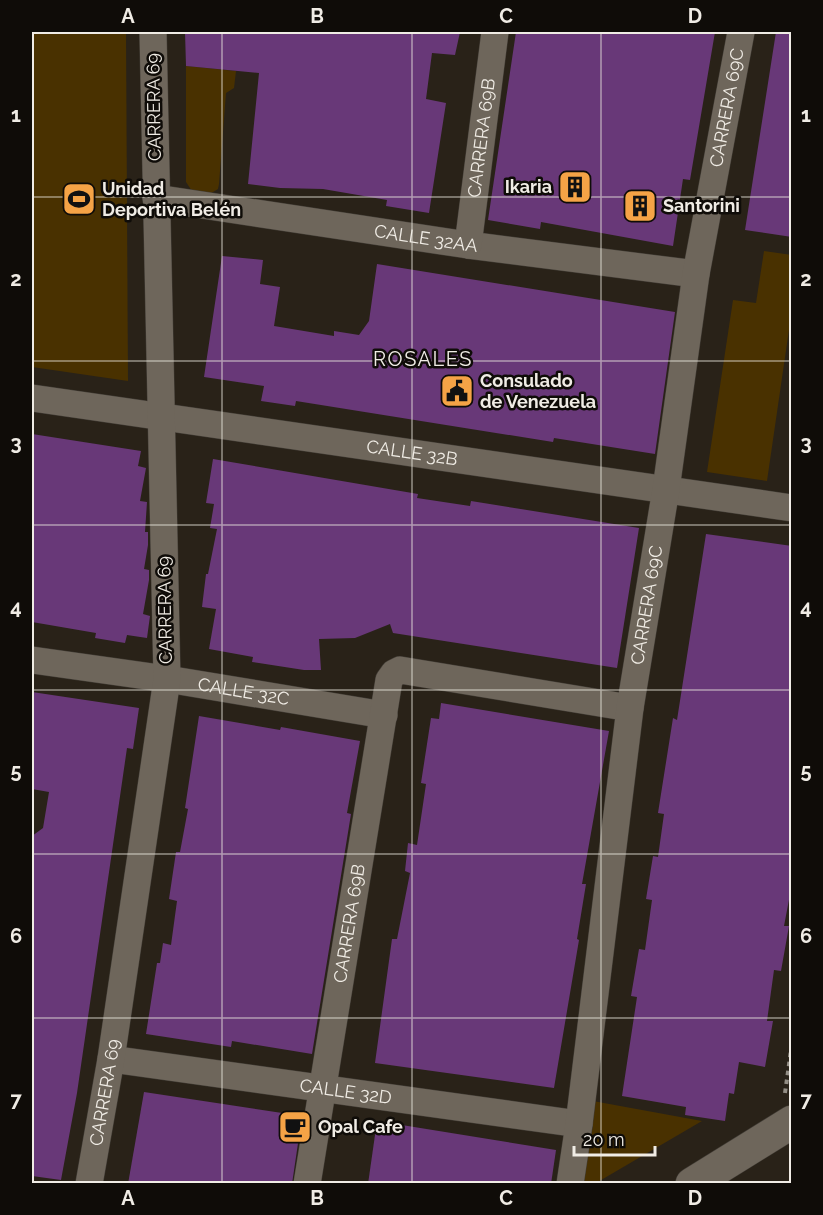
<svg xmlns="http://www.w3.org/2000/svg" width="823" height="1215" viewBox="0 0 823 1215" font-family="Raleway,sans-serif">
	<style>
		.green { fill: #493100 }
		.building { fill: #683878 }
		.lines { fill: none; stroke-linecap: round; stroke-linejoin: round }
		.minor-casing { stroke: #423d36; stroke-width: 28 }
		.secondary-casing { stroke: #423d36; stroke-width: 34 }
		.path { stroke: #928d84; stroke-width: 4; stroke-dasharray: 4.5 4.5; stroke-linecap: butt }
		.minor { stroke: #6e665b; stroke-width: 27 }
		.secondary { stroke: #6e665b; stroke-width: 33 }
		.grid { fill: none; stroke: #f0ece5; stroke-width: 1.5; stroke-opacity: 0.55 }
		.labels { text-anchor: middle; stroke-width: 5; stroke-linejoin: round; paint-order: stroke }
		.street-label { font-size: 18px; fill: #f0ece5; stroke: #0f0c08 }
		.poi-label { font-size: 18px; font-weight: bold; fill: #f0ece5; stroke: #0f0c08; text-anchor: start }
		.neighbourhood-label { font-size: 20px; letter-spacing: 1.5px; fill: #f0ece5; stroke: #0f0c08 }
		.neatline { fill: none; stroke: #f0ece5; stroke-width: 2 }
		.grid-label { font-size: 20px; text-anchor: middle; font-weight: bold; fill: #f0ece5 }
	</style>
	<rect width="100%" height="100%" fill="#292218"/>
	<g class="green">
		<path d="M32,32h94l2,349 -96,-14z"/>
		<path d="M186,66l50,5 -2,17 -8,5 -7,91 -1,5 -10,6 -16,-4 -6,-9z"/>
		<path d="M764,251l28,4 -1,61 -24,165 -60,-9 26,-172 23,3z"/>
		<path d="M593,1101l109,20 -106,62 -16,1z"/>
	</g>
	<g class="building">
		<path d="M185,32h275l-5,23 -23,-2 -6,46 20,4 -17,110 -43,-7 1,-6 -64,-11 -43,-1 -32,-4 11,-111 -73,-7z"/>
		<path d="M516,32h199l-25,148 -7,-1 -10,67 -132,-24 -1,7 -52,-9z"/>
		<path d="M776,32h16v205l-47,-7z"/>
		<path d="M222,256l41,4 -3,24 20,3 -6,39 60,10v-5l25,4 10,-14 8,-57 298,48 -20,142 -101,-16 -1,4 -257,-41 -1,5 -34,-5 3,-15 -60,-9z"/>
		<path d="M32,434l109,17 -3,15 8,2 -6,33 7,1 -2,30h3v13l-4,24 5,1v10l-6,34 7,2 -3,22 -20,-3 -2,8 -30,-5 1,-5 -64,-11z"/>
		<path d="M213,459l205,35 -1,4 53,8 1,-5 168,27 -22,140 -224,-35 -3,-9 -35,14 -36,1 2,31h-17l-52,-8 1,-5 -44,-8 7,-40 -14,-2 4,-33h2l9,-45 -7,-1 4,-24 -8,-1z"/>
		<path d="M706,534l86,12v338l-8,42h5l-8,45 -7,-1 -7,51h6l-8,46 -26,-5 -5,32 -5,-1 -4,28 -40,-6 1,-8 -64,-11 15,-99 -6,-1 8,-47 6,1 7,-50 -6,-1 7,-43 5,1 6,-43 -6,-1 15,-95 4,2z"/>
		<path d="M32,692l107,16 -6,41 -6,-1 -50,345 -16,87 -29,-4v-340l11,-8 6,-36 -17,-3z"/>
		<path d="M441,703l168,28 -27,153h4l-9,55 2,1 -25,148 -179,-25 17,-124h5l13,-66 -5,-2 3,-28 9,2 9,-61 -5,-1 10,-65 8,1z"/>
		<path d="M199,716l81,14 1,-3 79,14 -13,72 4,1 -39,240 -80,-13 -1,6 -85,-13 11,-71h3l3,-20 8,2 6,-44 -8,-2 7,-47h4l8,-43 -3,-1z"/>
		<path d="M144,1092l158,24 -10,68h-164z"/>
		<path d="M377,1121l179,29 -5,34h-183z"/>
	</g>
	<g class="lines">
		<g class="minor-casing">
			<g id="minor">
				<path id="s1" d="M156,198l312,47 228,29"/>
				<path id="s2" d="M468,245l27,-213"/>
				<path id="s3" d="M32,398l760,110"/>
				<path id="s4" d="M32,660l135,19 217,36"/>
				<path id="s5" d="M111,1059l468,65"/>
				<path id="s6" d="M89,1184l22,-125 56,-380 -14,-647"/>
				<path id="s7" d="M307,1184l82,-504 5,-7 6,-3 230,38"/>
				<path id="s8" d="M570,1184l9,-60 51,-416 36,-219 30,-215 45,-242"/>
			</g>
		</g>
		<g class="secondary-casing">
			<path id="secondary" d="M692,1184l100,-62"/>
		</g>
		<path class="path" d="M785,1093l7,-50"/>
		<use href="#minor" class="minor"/>
		<use href="#secondary" class="secondary"/>
	</g>
	<path class="grid" d="M222,32v1152M412,32v1152M601,32v1152M32,197h760M32,361h760M32,525h760M32,690h760M32,854h760M32,1018h760"/>
	<defs>
		<g id="building-square" transform="scale(1.725)"><rect x="-9" y="-9" width="18" height="18" rx="4" fill="#f5a346" stroke="#0f0c08"/><path d="M-4-6H4V6H1V3H-1V6H-4ZM-2.5-4.3h1.7v1.8h-1.7ZM.8-4.3h1.7v1.8H.8ZM-2.5-1h1.7V.8h-1.7ZM.8-1h1.7V.8H.8Z" fill="#111"/></g>
		<g id="stadium-square" transform="scale(1.725)"><rect x="-9" y="-9" width="18" height="18" rx="4" fill="#f5a346" stroke="#0f0c08"/><path d="M0-5a6.5 5 0 1 0 0 10a6.5 5 0 1 0 0-10ZM-3.5-1.8h7v3.6h-7Z" fill="#111"/></g>
		<g id="civic-square" transform="scale(1.725)"><rect x="-9" y="-9" width="18" height="18" rx="4" fill="#f5a346" stroke="#0f0c08"/><path d="M-.6-6.5H3V-4.5H.6V-3L4-1V1h2V6H-6V1h2V-1L-.6-3ZM-1.2 2.5V6h2.4V2.5Z" fill="#111"/></g>
		<g id="cafe-square" transform="scale(1.725)"><rect x="-9" y="-9" width="18" height="18" rx="4" fill="#f5a346" stroke="#0f0c08"/><path d="M-5.5-4.5H6V0H3Q3 3.5 0 3.5H-2.5Q-5.5 3.5-5.5 0ZM3-3.2v2h1.7v-2ZM-6 4.5H4V6H-6Z" fill="#111"/></g>
	</defs>
	<g fill-rule="evenodd">
		<use href="#building-square" x="575" y="187"/>
		<use href="#stadium-square" x="79" y="199"/>
		<use href="#building-square" x="640" y="206"/>
		<use href="#civic-square" x="457" y="391"/>
		<use href="#cafe-square" x="295" y="1127"/>
	</g>
	<g class="labels">
		<g class="street-label">
			<text transform="translate(154 107) rotate(-91)" y="6">CARRERA 69</text>
			<text dy="6" stroke="none"><textPath href="#s8" startOffset="1088">CARRERA 69C</textPath></text>
			<text dy="6" stroke="none"><textPath href="#s2" startOffset="108">CARRERA 69B</textPath></text>
			<text dy="6" stroke="none"><textPath href="#s1" startOffset="273">CALLE 32AA</textPath></text>
			<text dy="6" stroke="none"><textPath href="#s3" startOffset="384">CALLE 32B</textPath></text>
			<text dy="6" stroke="none"><textPath href="#s8" startOffset="584">CARRERA 69C</textPath></text>
			<text transform="translate(165 610) rotate(-91)" y="6">CARRERA 69</text>
			<text dy="6" stroke="none"><textPath href="#s4" startOffset="214">CALLE 32C</textPath></text>
			<text dy="6" stroke="none"><textPath href="#s7" startOffset="264">CARRERA 69B</textPath></text>
			<text dy="6" stroke="none"><textPath href="#s5" startOffset="237">CALLE 32D</textPath></text>
			<text dy="6" stroke="none"><textPath href="#s6" startOffset="93">CARRERA 69</textPath></text>
		</g>
		<g class="poi-label">
			<text x="552" y="193" text-anchor="end">Ikaria</text>
			<text x="102" y="195">Unidad<tspan x="102" dy="21">Deportiva Belén</tspan></text>
			<text x="663" y="212">Santorini</text>
			<text x="480" y="387">Consulado<tspan x="480" dy="21">de Venezuela</tspan></text>
			<text x="318" y="1133">Opal Cafe</text>
		</g>
		<g class="neighbourhood-label">
			<text x="423" y="366">ROSALES</text>
		</g>
	</g>
	<rect width="823" height="1215" fill="none" stroke="#0f0c08" stroke-width="66"/>
	<path d="M574 1146v9h81v-9" fill="none" stroke="#f0ece5" stroke-width="3"/>
	<text x="583" y="1146" font-size="18" fill="#f0ece5" stroke="#0f0c08" stroke-width="4.5" paint-order="stroke">20 m</text>
	<rect x="33" y="33" width="757" height="1149" class="neatline"/>
	<g class="grid-label">
		<text x="128" y="23">A</text>
		<text x="317" y="23">B</text>
		<text x="506" y="23">C</text>
		<text x="695" y="23">D</text>
		<text x="16" y="122">1</text>
		<text x="806" y="122">1</text>
		<text x="16" y="286">2</text>
		<text x="806" y="286">2</text>
		<text x="16" y="450">3</text>
		<text x="806" y="450">3</text>
		<text x="16" y="614">4</text>
		<text x="806" y="614">4</text>
		<text x="16" y="778">5</text>
		<text x="806" y="778">5</text>
		<text x="16" y="943">6</text>
		<text x="806" y="943">6</text>
		<text x="16" y="1107">7</text>
		<text x="806" y="1107">7</text>
		<text x="128" y="1205">A</text>
		<text x="317" y="1205">B</text>
		<text x="506" y="1205">C</text>
		<text x="695" y="1205">D</text>
	</g>
</svg>
